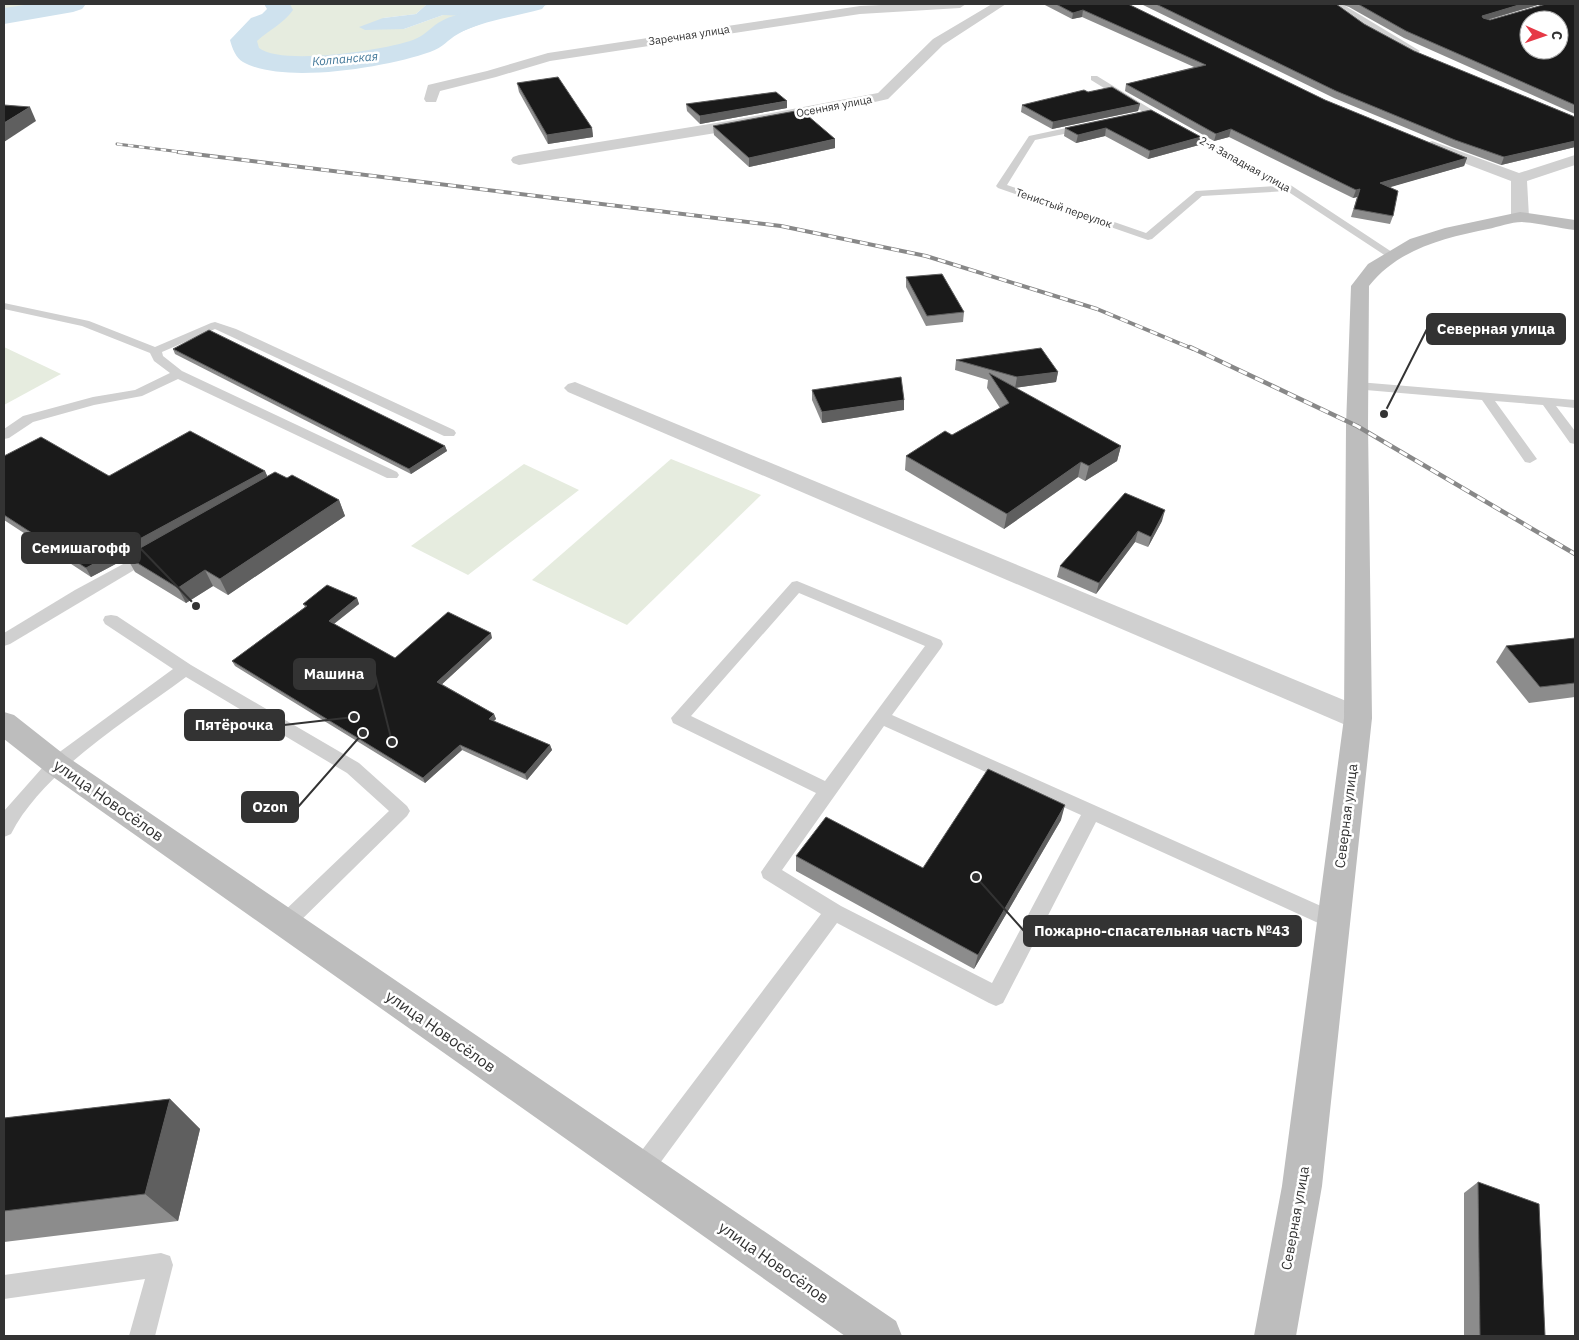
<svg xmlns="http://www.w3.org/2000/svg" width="1579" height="1340" viewBox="0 0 1579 1340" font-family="'IBM Plex Sans',sans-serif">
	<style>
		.green { fill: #e6ecdf }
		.water { fill: #cfe2ee }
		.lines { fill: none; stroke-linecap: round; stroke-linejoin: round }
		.river { fill: #cfe2ee; fill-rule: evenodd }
		.lane { fill: #d0d0d0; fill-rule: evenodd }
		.street { fill: #d0d0d0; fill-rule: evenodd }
		.secondary { fill: #bdbdbd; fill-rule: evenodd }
		.rail-far2-casing { stroke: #888; stroke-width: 3 }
		.rail-far1-casing { stroke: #888; stroke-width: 4 }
		.rail-casing { stroke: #888; stroke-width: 4.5 }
		.rail-far2 { stroke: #fff; stroke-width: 2; stroke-dasharray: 5.5; stroke-linecap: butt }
		.rail-far1 { stroke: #fff; stroke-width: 2.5; stroke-dasharray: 8; stroke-linecap: butt }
		.rail { stroke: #fff; stroke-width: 3; stroke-dasharray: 9; stroke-linecap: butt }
		.wall { fill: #8c8c8c }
		.shaded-wall { fill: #5f5f5f }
		.building { fill: #1a1a1a; stroke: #5f5f5f; fill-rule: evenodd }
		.labels { text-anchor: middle; stroke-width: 5; stroke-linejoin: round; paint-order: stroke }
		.far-street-label { font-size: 11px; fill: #333; stroke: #fff }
		.far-water-label { font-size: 12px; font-style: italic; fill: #3f7597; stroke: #fff }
		.street-label { font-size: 14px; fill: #333; stroke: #fff }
		.near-street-label { font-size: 16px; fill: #333; stroke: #fff }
		.leader { fill: none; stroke: #333; stroke-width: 2 }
		.callout-dot { fill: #333; stroke: #fff; stroke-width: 2 }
		.callout { fill: #333; stroke: #333; stroke-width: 2 }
		.callout-label { font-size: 15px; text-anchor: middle; font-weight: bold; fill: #fff }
	</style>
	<rect width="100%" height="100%" fill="#fff"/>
	<g class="green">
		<path d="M4,4h69l-69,12z"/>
		<path d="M276,4h151l-11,10 -33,4 21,11 39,-14h22l2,3c-17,12 -33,23 -53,30 -31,10 -134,26 -162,8 -5,-4 -7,-9 -9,-16l17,-16 16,-10 4,-7z"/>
		<path d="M4,347l57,27 -57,31z"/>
		<path d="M671,459l90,36 -134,130 -95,-45z"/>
		<path d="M524,464l55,26 -111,85 -57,-29z"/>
	</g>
	<path class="water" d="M427,4h127l-39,6 -69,28h-9l30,-19 -2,-3 -22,-1 -39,14 -39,1 -6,-3 24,-9 33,-4z"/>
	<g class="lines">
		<g class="river">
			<path d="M31,4h55l-4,5 -9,3 -69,12v-16z"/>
			<path d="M264,4h26l3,6c-10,14 -24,20 -36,31l2,7c23,18 127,2 154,-8 11,-4 16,-11 25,-17 9,-6 22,-9 32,-12 25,-7 50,-9 76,-7l-4,5c-21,6 -42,9 -63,16 -7,2 -15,5 -21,9 -11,6 -14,13 -28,18 -42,15 -147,33 -187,10 -7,-4 -11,-14 -13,-22l21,-22 11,-4 5,-5z"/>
		</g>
		<g class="lane">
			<path d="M1091,76h6l57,35 138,75 106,70 -5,3 -4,-1 -102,-67 -85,5 -50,43 -4,1 -150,-52 -2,-2 33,-50 56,-12 4,3 -1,2 -53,11 -28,45 139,48 50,-42 82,-5 -130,-71 -57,-35z"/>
			<path d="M4,303l85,18 66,26 56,-24 4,-1 21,7 218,101 2,3 -2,3h-10l-229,-107 -53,23 1,4 19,15 215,101 2,3 -2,3h-10l-209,-99 -36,17 -48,9 -61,17 -24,16 -5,1v-10l19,-13 70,-19 42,-7 35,-17 -16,-12 -4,-8 -68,-27 -78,-17z"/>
			<path d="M1358,382l217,18v8l-19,-2 19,25v13l-5,-1 -27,-38 -48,-4 42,58 -7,4 -5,-1 -43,-62 -128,-11 -2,-3z"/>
			<path d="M151,549l5,2 2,3 -2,3 -146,87 -6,2v-13l71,-43z"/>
			<path d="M797,581l144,59 2,4 -2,4 -49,67 449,200 3,6 -3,6 -7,3 -7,-3 -231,-105 -93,181 -7,3 -7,-3 -152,-80 -188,255 -8,4 -8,-4 -4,-8 4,-8 188,-248 -58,-36 -2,-6 55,-79 -143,-70 -2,-5 121,-136zM799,593l126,53 -100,135 -134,-65zM884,726l197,89 -89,168 -151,-77 -59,-36z"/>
			<path d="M111,615l6,1 74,49 168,98 48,43 3,5 -3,5 -115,113 -7,3 -7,-3 -3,-6 3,-6 111,-106 -42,-38 -161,-96c-57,42 -144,95 -175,157l-7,3v-26l46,-52 123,-90 -68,-45 -2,-4 2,-4z"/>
			<path d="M161,1253l9,3 3,9 -18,71h-26l16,-57 -141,20v-24z"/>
		</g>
		<g class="street">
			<path d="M902,4h64l-6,4 -100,6 -310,47 -54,16 -56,14 -4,11h-10l-2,-3 4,-14 59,-14 61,-18 312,-47z"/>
			<path d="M992,4h14l-63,41 -55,54 -44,10 -116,22 -209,34 -6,-2 -2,-3 2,-3 6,-2 209,-34 150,-28 55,-54z"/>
			<path d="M1328,4h14l78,47 -7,4 -5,-1 -45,-25z"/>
			<path d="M1432,141l87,32 56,-18v10l-48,16 2,36 -3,4 -6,1 -6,-1 -3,-4v-36l-84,-32 -3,-3 3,-3z"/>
			<path d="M575,382l793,328 4,8 -4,8 -10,3 -10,-3 -780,-334 -4,-4 4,-4z"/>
		</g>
		<g class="secondary">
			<path d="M1520,212l55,8v10c-17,-2 -35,-7 -53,-8 -11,0 -24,5 -34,7 -44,9 -90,20 -119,57l-1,140 4,292 -50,468 -26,150h-42l28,-150 62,-468 2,-292 5,-140 17,-22 42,-25 35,-11z"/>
			<path d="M4,712l10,3 52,41 830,565 6,15h-57l-799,-564 -42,-33z"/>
		</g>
		<g class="rail-far2-casing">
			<path id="rail-far2" d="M117,144l72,9"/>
		</g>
		<g class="rail-far1-casing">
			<path id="rail-far1" d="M178,152l603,74 145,30 171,53 96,40"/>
		</g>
		<g class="rail-casing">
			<path id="rail" d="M1190,347l167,79 218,128"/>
		</g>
		<use href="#rail-far2" class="rail-far2"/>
		<use href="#rail-far1" class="rail-far1"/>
		<use href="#rail" class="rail"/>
	</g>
	<g class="wall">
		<path d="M1043,4h85l197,96 142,58 -3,8 -75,21 4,29 -3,8 -39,-7 6,-20 -4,1 -124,-61 -15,4 -89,-50 1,-7 68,-17 -112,-50 -10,2z"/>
		<path d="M1141,4h195l28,20 50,27 161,66v30l-74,18 -49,-18 -118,-49z"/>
		<path d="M1340,4h201l-53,16h2l85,-16v110l-171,-76 -55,-31z"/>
		<path d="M517,83l75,45 1,9 -45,7 -29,-52z"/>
		<path d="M686,104l101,4 -87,16 -13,-13z"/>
		<path d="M1140,104l-2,7 -86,18 -31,-17 1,-7z"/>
		<path d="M1151,110l50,27 -2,8 -51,14 -43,-23 -29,7 -12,-7 1,-8z"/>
		<path d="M713,126l122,22 -86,19 -35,-32z"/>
		<path d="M906,277l58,35 -1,10 -37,4 -20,-39z"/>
		<path d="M173,349l272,97 2,5 -36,23 -236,-120z"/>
		<path d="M956,360l102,12 -2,10 -41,6 106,58 -4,15 -32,20 -7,-4 -74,52 -99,-59 1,-14 46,-21 48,-27 -13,-20 1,-8 -33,-10z"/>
		<path d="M812,390l92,10v10l-82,13 -10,-23z"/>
		<path d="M4,456l105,20 156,-5 2,5 20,2 52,22 6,16 -117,79 -15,-9 -27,17 -51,-31 -8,-14 -36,19 -87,-57z"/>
		<path d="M1162,521l-14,26 -13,-5 -39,52 -39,-17 3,-11z"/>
		<path d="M357,598l2,6 -25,20 61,34 97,-20 -50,46 52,30 2,5 -2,2 56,24 2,5 -25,30 -65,-30 -37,33 -190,-117 -3,-5 73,-54 -2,-3z"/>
		<path d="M1575,638v59l-46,6 -33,-41 10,-16z"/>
		<path d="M1061,820l-87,149 -178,-98v-15l127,12z"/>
		<path d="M170,1099l30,30 -22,92 -174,21v-124z"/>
		<path d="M1478,1182l67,154h-81v-143z"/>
	</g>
	<g class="shaded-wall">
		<path d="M1522,4h19l-62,18 3,-6z"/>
		<path d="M1083,10l-1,7 -10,2 1,-6z"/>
		<path d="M787,101v7l-87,16v-8z"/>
		<path d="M1140,104l-2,7 -86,18 1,-7z"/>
		<path d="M30,107l6,14 -32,21v-19z"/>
		<path d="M592,128l1,9 -45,7 -1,-9z"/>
		<path d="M1106,128l-1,8 -29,7 2,-8z"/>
		<path d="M1231,129l-2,8 -15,4 2,-7z"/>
		<path d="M1201,137l-2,8 -51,14 2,-8z"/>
		<path d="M835,139v9l-86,19v-9z"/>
		<path d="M1575,141v6l-74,18 3,-8z"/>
		<path d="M1467,158l-3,8 -87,25 3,-8z"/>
		<path d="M1360,189l-3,8 -4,1 3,-8z"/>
		<path d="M1058,372l-2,10 -41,6 2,-11z"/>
		<path d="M904,400v10l-82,13v-11z"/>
		<path d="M445,446l2,5 -36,23 -2,-5z"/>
		<path d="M1121,446l-4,15 -32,20 4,-15z"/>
		<path d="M1081,462l-3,15 -74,52 3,-15z"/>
		<path d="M265,471l4,9 -143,76 1,2 -36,19 -5,-9z"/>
		<path d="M339,500l6,16 -117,79 -8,-16z"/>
		<path d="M1165,510l-3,11 -14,26 3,-10z"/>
		<path d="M1138,531l-3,11 -39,52 3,-11z"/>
		<path d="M205,570l8,16 -27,17 -8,-15z"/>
		<path d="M357,598l2,6 -28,22 -2,-5z"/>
		<path d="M491,633l1,5 -53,49 -2,-5z"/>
		<path d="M494,714l2,5 -6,5 -1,-5z"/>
		<path d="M460,745l2,5 -37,33 -2,-5z"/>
		<path d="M550,745l2,5 -25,30 -2,-6z"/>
		<path d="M1065,805l-4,15 -87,149 4,-14z"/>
		<path d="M170,1099l30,30 -22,92 -33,-27z"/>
	</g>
	<g class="building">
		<path d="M1056,4h72l197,96 142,58 -87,25 18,8 -5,25 -39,-7 6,-20 -4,1 -125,-61 -15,5 -90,-50 80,-19 -123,-55 -10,3z"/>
		<path d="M1156,4h180l28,20 50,27 161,66v24l-71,16 -49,-17 -119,-49z"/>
		<path d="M1358,4h164l-40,12 1,2 7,2 56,-16h29v101l-169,-74zM1529,20h30v30h-30z"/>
		<path d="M558,77l34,51 -45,7 -30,-52z"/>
		<path d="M1112,87l28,17 -87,18 -31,-17 62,-15 4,2z"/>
		<path d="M776,92l11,9 -87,15 -14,-12z"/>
		<path d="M4,105l26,2 -26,16z"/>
		<path d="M801,110l34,29 -86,19 -36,-32z"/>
		<path d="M1151,110l50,27 -51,14 -44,-23 -28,7 -13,-7z"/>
		<path d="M942,274l22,38 -37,4 -21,-39z"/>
		<path d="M209,330l236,116 -36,23 -236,-120z"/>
		<path d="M1041,348l17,24 -41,5 -61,-17z"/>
		<path d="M989,373l132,73 -32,20 -8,-4 -74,52 -101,-58 39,-25 7,4 57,-32z"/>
		<path d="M901,377l3,23 -82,12 -10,-22z"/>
		<path d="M190,431l75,40 -179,97 -82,-53v-59l37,-19 68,39z"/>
		<path d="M275,472l12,6 5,-3 47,25 -119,79 -15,-9 -27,18 -52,-32z"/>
		<path d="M1125,493l40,17 -14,27 -13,-6 -39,52 -39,-17z"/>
		<path d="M327,585l30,13 -28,23 66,37 53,-46 43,21 -54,49 57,32 -5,5 61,26 -25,29 -65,-29 -37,33 -191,-117 75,-55 -4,-2z"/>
		<path d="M1575,638v45l-35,4 -34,-41z"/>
		<path d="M988,769l77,36 -87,150 -182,-99 30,-39 97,51z"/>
		<path d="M170,1099l-25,95 -141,17v-93z"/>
		<path d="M1478,1182l61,22 6,132h-65z"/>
	</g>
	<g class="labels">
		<g class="far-street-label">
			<text transform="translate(689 35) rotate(-9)" y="4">Заречная улица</text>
			<text transform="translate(834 106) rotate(-11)" y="4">Осенняя улица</text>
			<text transform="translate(1245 164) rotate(29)" y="4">2-я Западная улица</text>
			<text transform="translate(1064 208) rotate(19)" y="4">Тенистый переулок</text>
		</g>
		<g class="far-water-label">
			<text transform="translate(345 59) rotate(-5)" y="4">Колпанская</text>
		</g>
		<g class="street-label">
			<text transform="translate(1346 816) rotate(-83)" y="5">Северная улица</text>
			<text transform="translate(1295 1218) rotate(-80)" y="5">Северная улица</text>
		</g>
		<g class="near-street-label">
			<text transform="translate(109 800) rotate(35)" y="6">улица Новосёлов</text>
			<text transform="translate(441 1031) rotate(35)" y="6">улица Новосёлов</text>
			<text transform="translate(774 1262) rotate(35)" y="6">улица Новосёлов</text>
		</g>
	</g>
	<path class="leader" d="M1384 414L1427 329M196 606L140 548M392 742L375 674M354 717L284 725M363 733L298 807M976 877L1024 931"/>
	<g class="callout-dot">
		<circle cx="1384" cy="414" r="5"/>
		<circle cx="196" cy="606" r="5"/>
		<circle cx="392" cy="742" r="5"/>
		<circle cx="354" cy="717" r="5"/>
		<circle cx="363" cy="733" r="5"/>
		<circle cx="976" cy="877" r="5"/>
	</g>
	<g class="callout">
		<rect x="1427" y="314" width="138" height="30" rx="5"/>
		<rect x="22" y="533" width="118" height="30" rx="5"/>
		<rect x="294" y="659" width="81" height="30" rx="5"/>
		<rect x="185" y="710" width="99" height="30" rx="5"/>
		<rect x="242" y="792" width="56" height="30" rx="5"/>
		<rect x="1024" y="916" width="277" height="30" rx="5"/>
	</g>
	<g class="callout-label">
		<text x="1496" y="334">Северная улица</text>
		<text x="81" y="553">Семишагофф</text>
		<text x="334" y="679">Машина</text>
		<text x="234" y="730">Пятёрочка</text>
		<text x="270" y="812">Ozon</text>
		<text x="1162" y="936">Пожарно-спасательная часть №43</text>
	</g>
	<rect width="1579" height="1340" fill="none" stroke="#333333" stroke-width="10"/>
	<g transform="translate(1544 35) rotate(92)"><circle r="24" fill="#ffffff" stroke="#adadad"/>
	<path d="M0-4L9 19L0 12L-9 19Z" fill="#e63946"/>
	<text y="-8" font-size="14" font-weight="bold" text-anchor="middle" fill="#333333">С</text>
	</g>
</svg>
